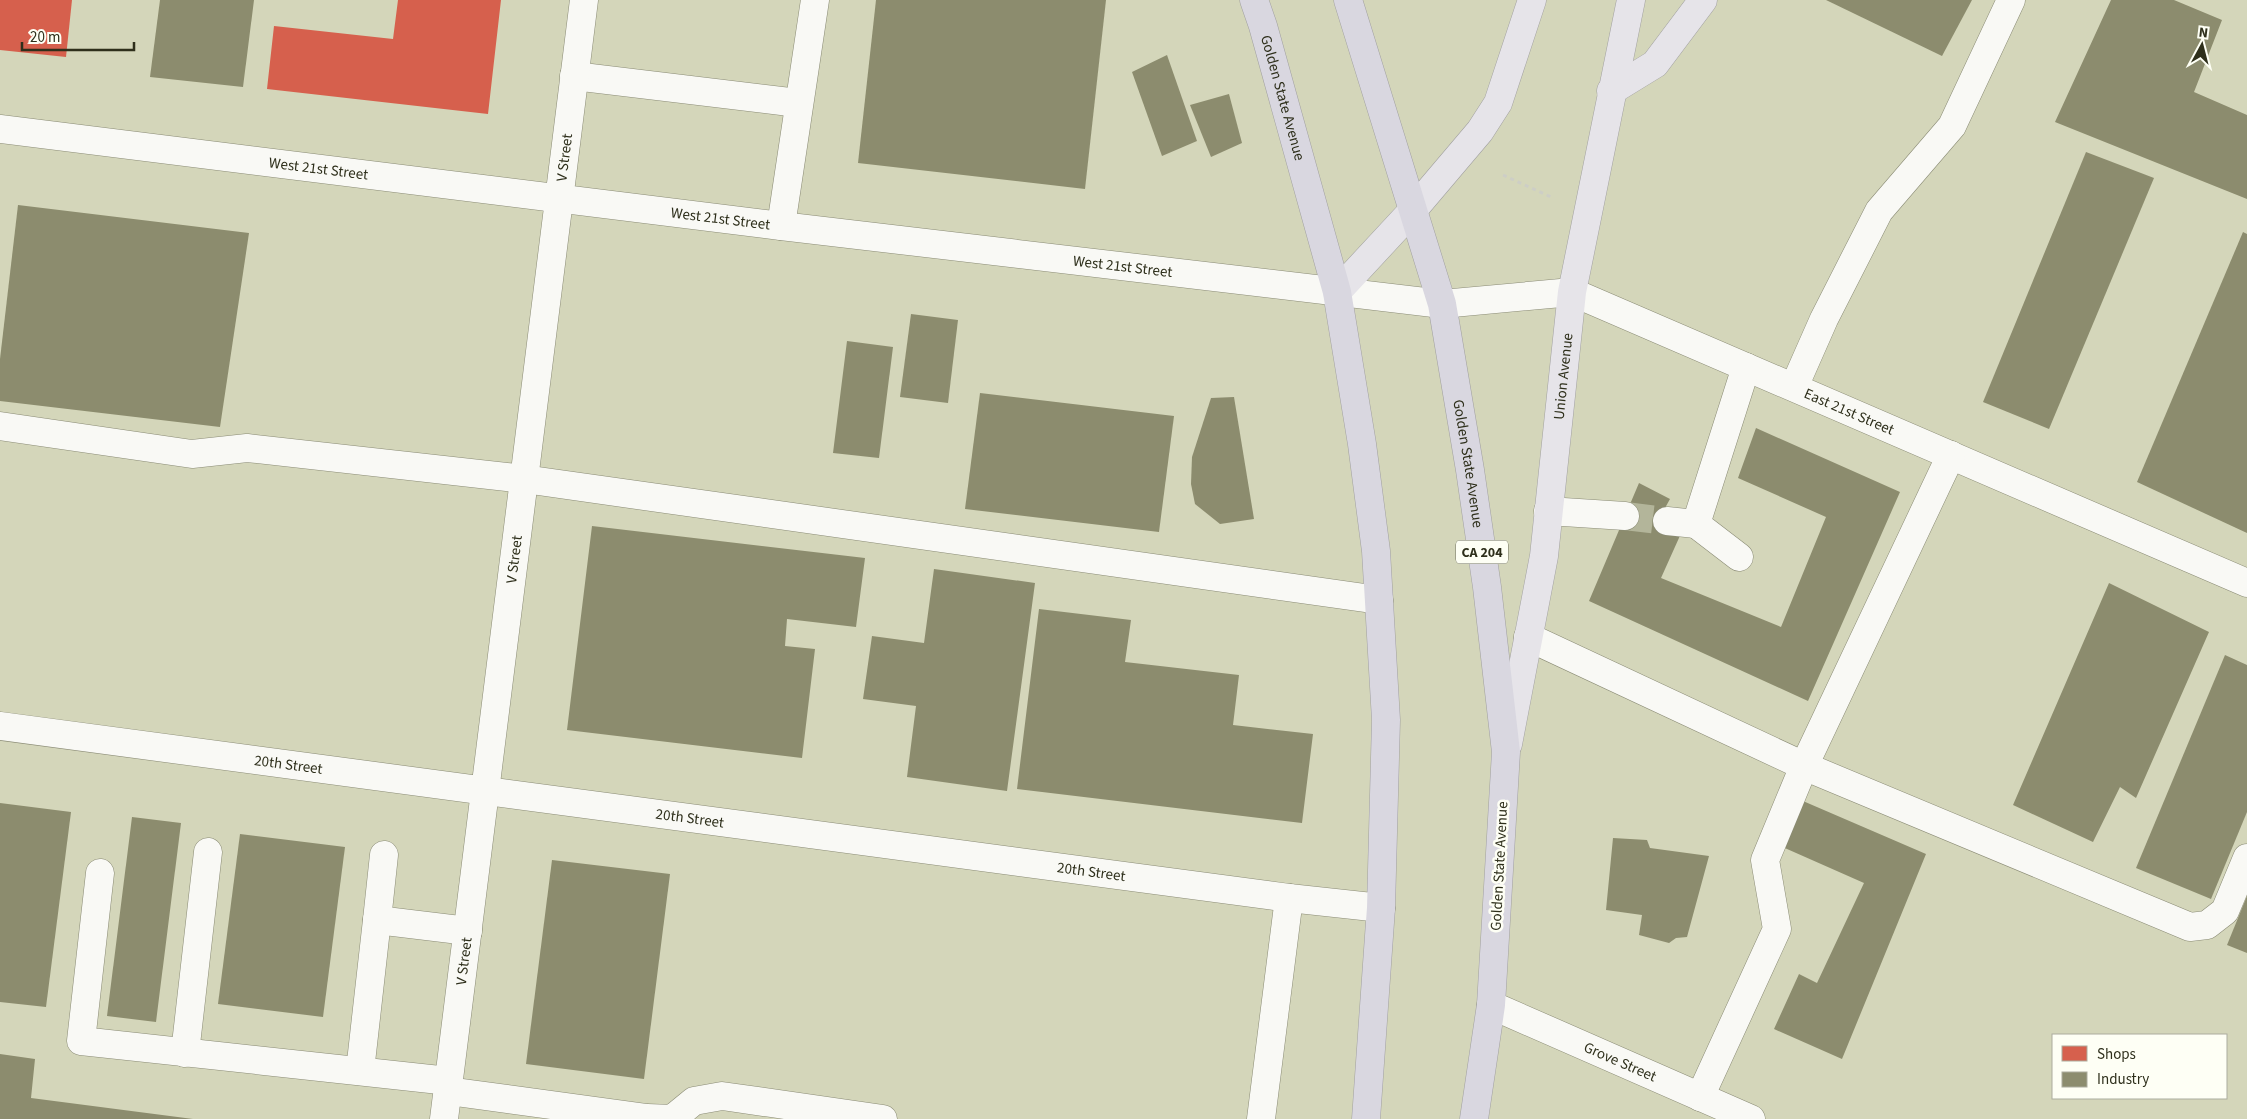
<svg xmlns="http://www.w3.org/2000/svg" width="2247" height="1119" viewBox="0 0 2247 1119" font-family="'Source Sans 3',sans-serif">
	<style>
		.shops { fill: #d6604d }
		.industry { fill: #8c8c6e }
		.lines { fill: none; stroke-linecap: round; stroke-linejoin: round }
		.minor-tunnel { stroke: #b3b59a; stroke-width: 28; stroke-dasharray: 28 14; stroke-linecap: butt }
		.minor-casing { stroke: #8a8b75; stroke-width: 29 }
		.major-casing { stroke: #a1a0a0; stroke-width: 29 }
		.highway-casing { stroke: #a1a0a0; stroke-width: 29 }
		.path { stroke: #cdcec6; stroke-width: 3; stroke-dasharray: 4 4; stroke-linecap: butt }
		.minor { stroke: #f9f9f5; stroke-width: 28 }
		.major { stroke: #e6e4e9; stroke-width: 28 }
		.highway { stroke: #d9d7e0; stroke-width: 28 }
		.labels { text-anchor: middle; stroke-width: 5; stroke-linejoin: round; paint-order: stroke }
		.shield { fill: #fefff5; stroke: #6c6d5c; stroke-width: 1 }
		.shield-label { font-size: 14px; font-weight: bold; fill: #2e2f1b }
		.street-label { font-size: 15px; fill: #2e2f1b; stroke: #fefff5 }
	</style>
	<rect width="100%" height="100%" fill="#d4d6ba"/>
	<g class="shops">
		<path d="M0,0h72l-6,57 -66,-7z"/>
		<path d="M398,0h103l-13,114 -221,-25 7,-63 119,13z"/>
	</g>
	<g class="industry">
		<path d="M160,0h94l-11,87 -93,-10z"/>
		<path d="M876,0h230l-21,189 -227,-26z"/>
		<path d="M1826,0h146l-30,56z"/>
		<path d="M2111,0h63l48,20 -28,72 53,23v84l-192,-77z"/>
		<path d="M1167,55l30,86 -35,15 -30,-84z"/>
		<path d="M1229,94l13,49 -31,14 -21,-52z"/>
		<path d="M2086,152l68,26 -105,251 -66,-27z"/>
		<path d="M18,205l231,28 -29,194 -220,-26v-42z"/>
		<path d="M2243,232l4,2v299l-110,-51z"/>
		<path d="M911,314l47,6 -10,83 -48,-6z"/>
		<path d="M847,341l46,6 -14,111 -46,-5z"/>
		<path d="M980,393l194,23 -15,116 -194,-23z"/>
		<path d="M1234,397l20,122 -34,5 -25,-20 -4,-20 1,-27 19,-59z"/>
		<path d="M1756,428l144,64 -92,209 -219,-100 50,-118 31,16 -10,18 23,12 -22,49 120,49 45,-110 -88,-39z"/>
		<path d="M592,526l273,32 -9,69 -69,-8 -2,27 30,3 -13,109 -235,-28z"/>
		<path d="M934,569l101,14 -28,208 -100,-14 9,-71 -53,-7 9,-63 52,7z"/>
		<path d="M2109,583l100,49 -73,166 -16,-11 -27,55 -80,-37z"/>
		<path d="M1039,609l92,11 -6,42 114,13 -6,50 80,9 -11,89 -285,-34z"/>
		<path d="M2225,655l22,10v147l-36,87 -75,-31z"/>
		<path d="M1796,798l130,56 -84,205 -68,-30 25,-55 18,9 47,-100 -88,-39z"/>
		<path d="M0,803l71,9 -25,195 -46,-5z"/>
		<path d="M132,817l49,6 -25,199 -49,-6z"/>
		<path d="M240,834l105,13 -22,170 -105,-13z"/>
		<path d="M1613,838l34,2 3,8 59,8 -22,81 -11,1 -7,5 -30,-8 3,-20 -36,-5z"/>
		<path d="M552,860l118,14 -26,205 -118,-15z"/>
		<path d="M2247,896v57l-20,-8z"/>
		<path d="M0,1054l35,5 -4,39 162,21h-193z"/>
	</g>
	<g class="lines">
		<path class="minor-tunnel" d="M1625,516l42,5"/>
		<g class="minor-casing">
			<g id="minor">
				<path d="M574,76l224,27"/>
				<path id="s1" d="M0,129l781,97 661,78 130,-12 675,291"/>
				<path d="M781,226l34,-226"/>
				<path d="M1794,387l30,-68 55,-108 73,-85 59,-126"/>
				<path d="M0,426l192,28 55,-6 277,31 855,121"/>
				<path d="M1548,511l77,5"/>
				<path d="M1667,521l29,3"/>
				<path d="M1739,557l-43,-33 50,-157"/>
				<path d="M1528,637l276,129 386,161 17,-2 18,-14 22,-53"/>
				<path id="s2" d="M0,726l1289,172 92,10"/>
				<path d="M384,855l-7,65 91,11"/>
				<path d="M100,873l-19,168 368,40"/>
				<path id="s3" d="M1491,1005l260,114"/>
				<path d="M185,1053l23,-201"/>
				<path d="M360,1071l17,-151"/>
				<path d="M448,1091l199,27 25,1 22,-18 28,-5 161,23"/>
				<path d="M1700,1097l77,-168 -12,-69 39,-94 147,-311"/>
				<path id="s4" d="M444,1119l140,-1119"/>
				<path d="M1261,1119l28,-221"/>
			</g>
		</g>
		<g class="major-casing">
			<g id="major">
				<path d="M1611,91l44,-27 48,-64"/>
				<path d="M1337,292l76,-82 67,-79 18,-28 34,-103"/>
				<path id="s5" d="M1508,744l36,-188 28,-264 59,-292"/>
			</g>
		</g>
		<g class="highway-casing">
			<g id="highway">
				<path id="s6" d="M1254,0l9,26 74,266 25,152 14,107 10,169 -5,188 -15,211"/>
				<path id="s7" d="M1348,0l94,304 28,166 17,117 19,165 -15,253 -17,114"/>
			</g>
		</g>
		<path class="path" d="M1503,175l48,22"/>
		<use href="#minor" class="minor"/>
		<use href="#major" class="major"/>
		<use href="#highway" class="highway"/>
	</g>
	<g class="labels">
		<rect class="shield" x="1456" y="540.5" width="52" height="23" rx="4"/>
		<g class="shield-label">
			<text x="1482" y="557">CA 204</text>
		</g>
		<g class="street-label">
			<text dy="5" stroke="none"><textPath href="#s6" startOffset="102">Golden State Avenue</textPath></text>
			<text dy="5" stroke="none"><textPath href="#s4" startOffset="969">V Street</textPath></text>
			<text dy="5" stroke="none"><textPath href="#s1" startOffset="321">West 21st Street</textPath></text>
			<text dy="5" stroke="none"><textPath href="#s1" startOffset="726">West 21st Street</textPath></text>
			<text dy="5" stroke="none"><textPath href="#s1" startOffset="1131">West 21st Street</textPath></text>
			<text dy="5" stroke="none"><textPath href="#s5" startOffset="372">Union Avenue</textPath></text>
			<text dy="5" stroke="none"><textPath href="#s1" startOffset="1885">East 21st Street</textPath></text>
			<text dy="5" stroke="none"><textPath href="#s7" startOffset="480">Golden State Avenue</textPath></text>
			<text dy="5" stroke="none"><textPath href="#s4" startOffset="564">V Street</textPath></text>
			<text dy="5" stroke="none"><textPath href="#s2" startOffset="291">20th Street</textPath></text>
			<text dy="5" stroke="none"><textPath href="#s2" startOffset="696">20th Street</textPath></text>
			<text transform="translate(1499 866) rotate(-87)" y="5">Golden State Avenue</text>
			<text dy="5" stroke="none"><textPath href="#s2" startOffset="1101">20th Street</textPath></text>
			<text dy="5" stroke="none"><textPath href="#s4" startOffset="159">V Street</textPath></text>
			<text dy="5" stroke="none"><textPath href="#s3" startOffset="141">Grove Street</textPath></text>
		</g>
	</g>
	<rect x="2052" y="1034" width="175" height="65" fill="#fefff5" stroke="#abac9e"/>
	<rect x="2062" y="1046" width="25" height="15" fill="#d6604d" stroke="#abac9e"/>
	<text x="2097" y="1059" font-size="15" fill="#2e2f1b">Shops</text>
	<rect x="2062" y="1072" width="25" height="15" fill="#8c8c6e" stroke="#abac9e"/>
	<text x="2097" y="1084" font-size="15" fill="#2e2f1b">Industry</text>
	<g transform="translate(2202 45) rotate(7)" stroke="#fefff5" stroke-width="4" paint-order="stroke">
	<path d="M0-4L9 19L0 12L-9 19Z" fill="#2e2f1b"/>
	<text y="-8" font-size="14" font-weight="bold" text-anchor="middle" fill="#2e2f1b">N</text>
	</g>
	<path d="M22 42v8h112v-8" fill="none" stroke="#2e2f1b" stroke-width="2.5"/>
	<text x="30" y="42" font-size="15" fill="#2e2f1b" stroke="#fefff5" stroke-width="4" paint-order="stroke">20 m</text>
</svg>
